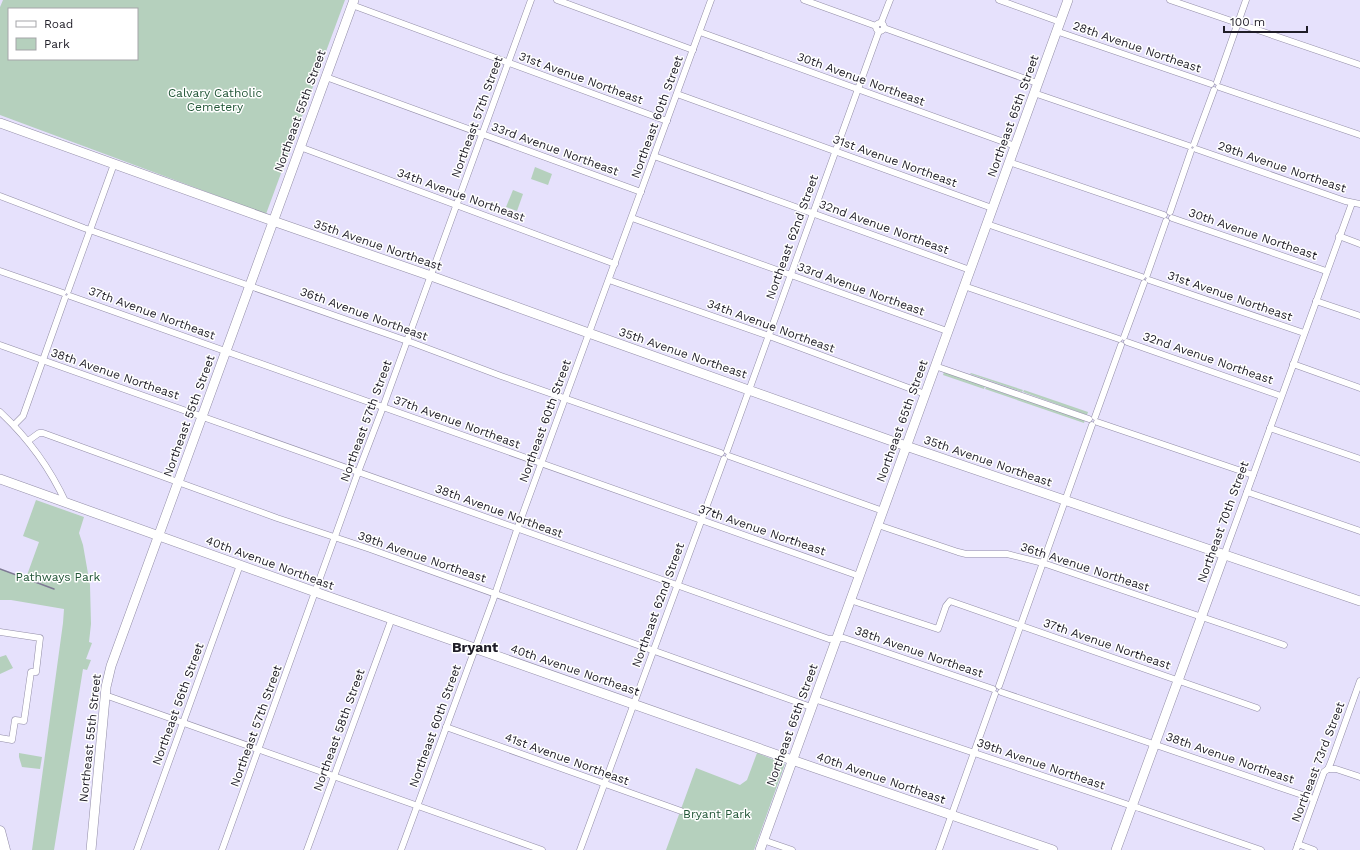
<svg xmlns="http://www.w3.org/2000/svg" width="1360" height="850" viewBox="0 0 1360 850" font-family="'Work Sans',sans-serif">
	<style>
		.green { fill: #b5d0bd; fill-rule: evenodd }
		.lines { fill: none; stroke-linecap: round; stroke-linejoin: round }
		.stream { stroke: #7f7a94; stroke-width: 1.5 }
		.street-casing { stroke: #928da6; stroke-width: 7 }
		.secondary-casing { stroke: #928da6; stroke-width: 10 }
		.primary-casing { stroke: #928da6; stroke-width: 11 }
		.street { stroke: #fff; stroke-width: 6 }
		.secondary { stroke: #fff; stroke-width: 9 }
		.primary { stroke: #fff; stroke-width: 10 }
		.labels { text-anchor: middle; stroke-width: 3; stroke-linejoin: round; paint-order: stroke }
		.street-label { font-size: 12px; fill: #1f1d27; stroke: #fff }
		.park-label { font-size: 12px; fill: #215536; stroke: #fff }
		.quarter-label { font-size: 14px; font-weight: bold; fill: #1f1d27; stroke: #fff }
	</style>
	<rect width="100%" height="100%" fill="#e6e1fc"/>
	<g class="green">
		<path d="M3,0h342l-79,214 -266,-99v-108zM9,9h128v50h-128z"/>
		<path d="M535,167l17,7 -4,11 -17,-6z"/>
		<path d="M513,190l10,4 -6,17 -11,-4z"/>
		<path d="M944,372l41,14 -1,3 -41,-14z"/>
		<path d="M971,373l52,17 -1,2 -52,-18z"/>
		<path d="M986,387l99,33 -1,3 -99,-34z"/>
		<path d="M1024,390l64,22 -1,3 -64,-23z"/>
		<path d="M36,500l48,17 -5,16 4,12 7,40 1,39 -2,18 3,1 -6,16 5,1 -4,10 -4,-1 -29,181h-22l31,-227 1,-14 -53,-9h-11v-31l26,9 13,-36 -16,-6z"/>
		<path d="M6,655l7,13 -13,6v2v-19z"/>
		<path d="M19,753l23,4 -2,12 -18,-2 -3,-10z"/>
		<path d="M757,753l28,11 -31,86h-88l30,-82 44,17 7,-5z"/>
	</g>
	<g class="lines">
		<path class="stream" d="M0,569l54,20"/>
		<g class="street-casing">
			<g id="street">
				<path d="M557,0l136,50"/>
				<path d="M804,0l72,26"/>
				<path d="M999,0l61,22"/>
				<path d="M1170,0l190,65"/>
				<path d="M352,5l315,116"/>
				<circle cx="880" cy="27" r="4"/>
				<path d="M881,23l9,-23"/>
				<path d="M884,28l153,55"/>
				<path d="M1056,31l155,53"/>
				<path d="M700,32l315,114"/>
				<path d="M326,77l315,115"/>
				<path d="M1217,82l29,-82"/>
				<path d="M1219,87l141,48"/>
				<path d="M1034,93l155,53"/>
				<path d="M677,94l315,114"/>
				<path d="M1194,144l20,-54"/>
				<path d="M300,147l315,117"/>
				<path d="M1196,149l149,52 15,3"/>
				<path d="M654,156l316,114"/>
				<path d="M1009,162l155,53"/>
				<path d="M0,196l84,32 329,115 88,33 220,77"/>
				<path d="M1170,212l21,-61"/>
				<path d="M632,218l315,113"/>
				<path d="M1172,218l154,53"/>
				<path d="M987,224l155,53"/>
				<path d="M1339,236l21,8"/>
				<path d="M0,271l63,22"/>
				<path d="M1147,275l19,-54"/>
				<path d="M609,280l160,56 156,58"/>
				<path d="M1149,280l155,53"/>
				<path d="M964,286l155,53"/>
				<path d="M68,291l46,-127"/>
				<path d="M70,296l789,280"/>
				<path d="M1316,301l44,15"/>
				<path d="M1124,337l20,-54"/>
				<path d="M1127,342l154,54"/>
				<path d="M0,345l829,294 15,-1 149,51"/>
				<path d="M1293,364l67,24"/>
				<path d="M935,366l154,53"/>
				<path d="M0,412c28,26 50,56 66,91"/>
				<path d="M1095,417l26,-72"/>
				<path d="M1097,422l156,53"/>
				<path d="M14,425l9,-9 42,-118"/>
				<path d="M1270,428l90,31"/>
				<path d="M28,441l11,-8h4l234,85 93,31 441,158"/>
				<path d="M727,451l152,-420"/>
				<path d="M729,456l154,55"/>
				<path d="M1247,492l113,39"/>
				<path d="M878,525l80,27 8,2h41l36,9 241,82"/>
				<path d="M1224,555l128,-352"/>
				<path d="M850,600l88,29 8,-23 4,-5 307,107"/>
				<path d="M0,632l40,6 -4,34h-5l-7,49 -9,-1 -3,20 -12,-2"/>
				<path d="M999,686l93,-261"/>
				<path d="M1001,692l313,107"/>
				<path d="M105,695l437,155"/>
				<path d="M814,699l318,107 7,2 122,42"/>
				<path d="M446,727l235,84"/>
				<path d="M1328,769h8l24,8"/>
				<path d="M763,840l29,10"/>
				<path d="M1298,844l16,6"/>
				<path d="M137,850l103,-285"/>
				<path d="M222,850l138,-383 23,-60 148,-407"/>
				<path d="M307,850l85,-232"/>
				<path d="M401,850l92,-250 26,-76 192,-524"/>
				<path d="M580,850l144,-391"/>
				<path d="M939,850l56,-156"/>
				<path d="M1296,850l28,-78 4,-3 3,-7 29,-81"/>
			</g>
		</g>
		<g class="secondary-casing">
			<g id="secondary">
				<path d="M0,123l273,98 158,55 152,55 323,115 454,155"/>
				<path d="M0,479l321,115 471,166 261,90"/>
				<path d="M91,850l15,-163 5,-21 243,-666"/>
				<path d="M760,850l308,-850"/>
				<path d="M1116,850l108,-295"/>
			</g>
		</g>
		<g class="primary-casing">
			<path id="primary" d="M0,831l5,19"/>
		</g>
		<use href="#street" class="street"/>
		<use href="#secondary" class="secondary"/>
		<use href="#primary" class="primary"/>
	</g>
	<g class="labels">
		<g class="street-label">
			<text transform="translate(1137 47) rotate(19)" y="4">28th Avenue Northeast</text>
			<text transform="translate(581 78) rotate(20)" y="4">31st Avenue Northeast</text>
			<text transform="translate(861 79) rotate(20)" y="4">30th Avenue Northeast</text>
			<text transform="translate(300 111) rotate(-70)" y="4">Northeast 55th Street</text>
			<text transform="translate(1013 116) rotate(-70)" y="4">Northeast 65th Street</text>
			<text transform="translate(477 117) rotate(-70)" y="4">Northeast 57th Street</text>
			<text transform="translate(657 117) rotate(-70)" y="4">Northeast 60th Street</text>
			<text transform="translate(555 149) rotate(20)" y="4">33rd Avenue Northeast</text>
			<text transform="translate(895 161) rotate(20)" y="4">31st Avenue Northeast</text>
			<text transform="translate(1282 167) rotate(19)" y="4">29th Avenue Northeast</text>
			<text transform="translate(461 195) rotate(20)" y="4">34th Avenue Northeast</text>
			<text transform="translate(884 227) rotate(20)" y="4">32nd Avenue Northeast</text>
			<text transform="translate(1253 234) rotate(19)" y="4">30th Avenue Northeast</text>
			<text transform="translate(792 237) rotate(-70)" y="4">Northeast 62nd Street</text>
			<text transform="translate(378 245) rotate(19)" y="4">35th Avenue Northeast</text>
			<text transform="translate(861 289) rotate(20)" y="4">33rd Avenue Northeast</text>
			<text transform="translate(1230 296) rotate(19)" y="4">31st Avenue Northeast</text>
			<text transform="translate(152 313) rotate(20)" y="4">37th Avenue Northeast</text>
			<text transform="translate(364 314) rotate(20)" y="4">36th Avenue Northeast</text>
			<text transform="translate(771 326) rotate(20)" y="4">34th Avenue Northeast</text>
			<text transform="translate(683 353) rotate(19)" y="4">35th Avenue Northeast</text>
			<text transform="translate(1208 358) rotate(19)" y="4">32nd Avenue Northeast</text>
			<text transform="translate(115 374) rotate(19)" y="4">38th Avenue Northeast</text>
			<text transform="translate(189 416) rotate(-70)" y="4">Northeast 55th Street</text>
			<text transform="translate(366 421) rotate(-70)" y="4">Northeast 57th Street</text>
			<text transform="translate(545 421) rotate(-70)" y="4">Northeast 60th Street</text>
			<text transform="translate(902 421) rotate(-70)" y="4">Northeast 65th Street</text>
			<text transform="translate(457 422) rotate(20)" y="4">37th Avenue Northeast</text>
			<text transform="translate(988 461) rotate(19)" y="4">35th Avenue Northeast</text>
			<text transform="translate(499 511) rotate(20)" y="4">38th Avenue Northeast</text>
			<text transform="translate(1223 522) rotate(-70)" y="4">Northeast 70th Street</text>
			<text transform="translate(762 530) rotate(19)" y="4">37th Avenue Northeast</text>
			<text transform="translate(422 557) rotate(19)" y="4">39th Avenue Northeast</text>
			<text transform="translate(270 563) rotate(20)" y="4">40th Avenue Northeast</text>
			<text transform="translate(1085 567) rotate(18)" y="4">36th Avenue Northeast</text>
			<text transform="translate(658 605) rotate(-70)" y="4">Northeast 62nd Street</text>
			<text transform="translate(1107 644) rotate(19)" y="4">37th Avenue Northeast</text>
			<text transform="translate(919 652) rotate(19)" y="4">38th Avenue Northeast</text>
			<text transform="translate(575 670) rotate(19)" y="4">40th Avenue Northeast</text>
			<text transform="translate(178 704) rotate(-70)" y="4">Northeast 56th Street</text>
			<text transform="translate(792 725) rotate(-70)" y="4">Northeast 65th Street</text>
			<text transform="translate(256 726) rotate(-70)" y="4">Northeast 57th Street</text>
			<text transform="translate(435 726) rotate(-70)" y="4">Northeast 60th Street</text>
			<text transform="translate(339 730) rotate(-70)" y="4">Northeast 58th Street</text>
			<text transform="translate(90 738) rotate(-84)" y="4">Northeast 55th Street</text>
			<text transform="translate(1230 758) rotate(19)" y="4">38th Avenue Northeast</text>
			<text transform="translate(567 759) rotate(20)" y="4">41st Avenue Northeast</text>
			<text transform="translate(1318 762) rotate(-69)" y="4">Northeast 73rd Street</text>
			<text transform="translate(1041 764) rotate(19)" y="4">39th Avenue Northeast</text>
			<text transform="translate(881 778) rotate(19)" y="4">40th Avenue Northeast</text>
		</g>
		<g class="park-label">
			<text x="215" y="97">Calvary Catholic<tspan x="215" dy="14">Cemetery</tspan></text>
			<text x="58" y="581">Pathways Park</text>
			<text x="717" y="818">Bryant Park</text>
		</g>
		<g class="quarter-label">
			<text x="475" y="652">Bryant</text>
		</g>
	</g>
	<rect x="8" y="8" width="130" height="52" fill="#ffffff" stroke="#a5a5a9"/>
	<rect x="16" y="21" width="20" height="6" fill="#ffffff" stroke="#a5a5a9"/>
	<text x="44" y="28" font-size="12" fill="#1f1d27">Road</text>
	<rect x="16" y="38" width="20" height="12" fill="#b5d0bd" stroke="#a5a5a9"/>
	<text x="44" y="48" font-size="12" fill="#1f1d27">Park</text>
	<path d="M1224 26v6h83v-6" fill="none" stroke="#1f1d27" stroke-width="2"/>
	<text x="1230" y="26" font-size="12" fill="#1f1d27" stroke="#ffffff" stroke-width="3" paint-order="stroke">100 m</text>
</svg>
